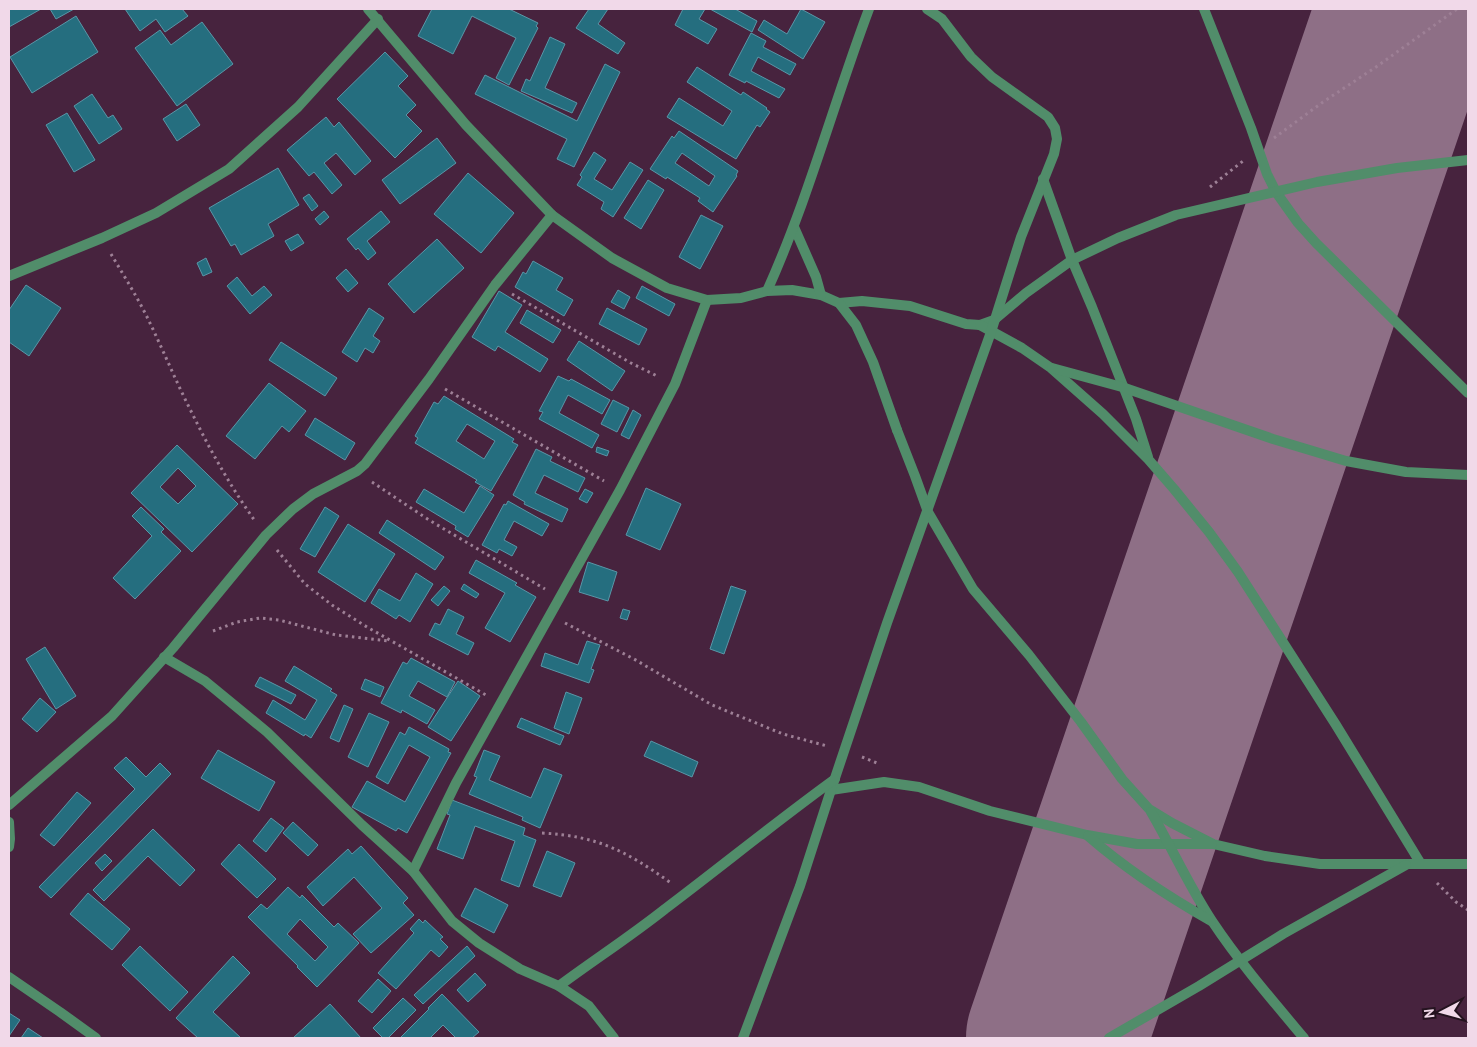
<svg xmlns="http://www.w3.org/2000/svg" width="1477" height="1047" viewBox="0 0 1477 1047" font-family="'PT Sans',sans-serif">
	<style>
		.lines { fill: none; stroke-linecap: round; stroke-linejoin: round }
		.runway { stroke: #8e6f86; stroke-width: 180 }
		.building { fill: #256e7f; stroke: #5996a7; fill-rule: evenodd }
		.path { stroke: #9e8096; stroke-width: 3; stroke-dasharray: 2.5 4; stroke-linecap: butt }
		.service { stroke: #518d6a; stroke-width: 10 }
		.minor { stroke: #518d6a; stroke-width: 10 }
		.tertiary { stroke: #518d6a; stroke-width: 10 }
	</style>
	<rect width="100%" height="100%" fill="#47233e"/>
	<g class="lines">
		<path class="runway" d="M1056,1038l351,-1029"/>
	</g>
	<g class="building">
		<path d="M9,9h32l-32,18z"/>
		<path d="M50,9h24l-18,10z"/>
		<path d="M125,9h57l6,7 -23,16 -9,-13 -16,12z"/>
		<path d="M432,9h77l29,14 -2,3 2,2 -29,57 -13,-7 20,-40 -44,-22 -19,38 -35,-18z"/>
		<path d="M589,9h19l-10,15 27,19 -7,11 -42,-26z"/>
		<path d="M683,9h22l-6,10 18,10 -9,15 -33,-19z"/>
		<path d="M710,9h25l22,12 -5,11z"/>
		<path d="M801,9l24,13 -22,37 -45,-29 6,-10 23,14z"/>
		<path d="M76,16l22,36 -66,41 -22,-36z"/>
		<path d="M202,22l31,42 -56,42 -42,-58 25,-18 11,15z"/>
		<path d="M751,33l15,8 -3,6 33,17 -6,11 -32,-18 -7,14 34,18 -6,9 -33,-17 -1,2 -16,-8z"/>
		<path d="M550,37l15,7 -20,44 32,15 -5,10 -51,-22 5,-12 4,2z"/>
		<path d="M385,52l23,24 -10,10 18,19 -10,10 16,16 -27,27 -58,-59z"/>
		<path d="M605,64l15,8 -46,95 -17,-8 10,-20 -92,-45 10,-19 92,46z"/>
		<path d="M697,67l44,28 2,-3 24,16 -1,1 4,3 -10,15 -3,-2 -21,34 -69,-42 12,-19 44,28 9,-15 -45,-29z"/>
		<path d="M92,94l16,24 5,-3 9,14 -23,15 -25,-38z"/>
		<path d="M186,104l14,21 -23,16 -14,-22z"/>
		<path d="M67,113l28,47 -21,12 -28,-47z"/>
		<path d="M326,117l8,10 5,-5 32,39 -16,14 -19,-22 -12,10 18,22 -10,9 -18,-22 -5,4 -22,-26z"/>
		<path d="M679,131l59,40 -2,4 1,1 -24,36 -15,-11 2,-3 -33,-21 -1,2 -16,-10 22,-33 2,2zM682,153l33,23 -6,10 -34,-23z"/>
		<path d="M437,138l19,25 -56,41 -18,-24z"/>
		<path d="M594,152l12,8 -12,19 18,11 18,-28 13,8 -30,47 -12,-8 3,-7 -27,-17 5,-8 -2,-2z"/>
		<path d="M278,168l21,37 -31,19 6,12 -33,19 -6,-11 -4,2 -22,-38z"/>
		<path d="M468,173l46,40 -33,40 -47,-39z"/>
		<path d="M648,180l16,10 -23,39 -17,-11z"/>
		<path d="M309,194l9,12 -6,5 -9,-13z"/>
		<path d="M324,211l5,6 -9,8 -5,-6z"/>
		<path d="M381,211l9,11 -23,19 9,12 -8,7 -10,-12 -2,2 -9,-11z"/>
		<path d="M701,215l22,11 -23,43 -21,-12z"/>
		<path d="M298,234l6,9 -13,8 -6,-10z"/>
		<path d="M437,239l27,29 -50,45 -26,-29z"/>
		<path d="M206,258l6,14 -9,4 -6,-13z"/>
		<path d="M533,261l30,17 -7,12 17,10 -9,16 -49,-29 8,-15 3,2z"/>
		<path d="M346,269l12,14 -10,9 -12,-14z"/>
		<path d="M237,277l15,19 12,-10 8,9 -22,19 -23,-28z"/>
		<path d="M26,285l35,23 -32,48 -20,-14v-32z"/>
		<path d="M642,286l33,18 -6,12 -33,-18z"/>
		<path d="M618,290l12,7 -6,12 -13,-7z"/>
		<path d="M499,291l23,14 -17,27 43,27 -8,13 -42,-26 -3,5 -23,-14z"/>
		<path d="M369,308l15,10 -11,18 7,5 -7,12 -8,-5 -8,14 -15,-10z"/>
		<path d="M607,308l40,21 -8,16 -40,-21z"/>
		<path d="M527,310l34,20 -8,13 -33,-20z"/>
		<path d="M579,341l46,30 -13,20 -45,-31z"/>
		<path d="M281,342l56,36 -12,18 -56,-36z"/>
		<path d="M558,376l11,5 2,-2 39,21 -8,14 -34,-19 -9,18 40,22 -7,13 -53,-29 4,-7 -4,-1z"/>
		<path d="M269,383l37,28 -17,21 -7,-6 -27,33 -29,-23z"/>
		<path d="M444,396l70,43 -2,3 6,3 -27,46 -16,-9 2,-2 -62,-37 3,-5 -3,-2 19,-34 4,2zM467,424l28,17 -11,18 -28,-18z"/>
		<path d="M613,400l16,8 -12,24 -16,-8z"/>
		<path d="M633,410l8,5 -12,24 -8,-4z"/>
		<path d="M315,418l40,25 -10,17 -40,-25z"/>
		<path d="M177,445l61,59 -46,48 -61,-59zM178,468l18,18 -18,18 -18,-17z"/>
		<path d="M597,447l12,4 -2,5 -11,-4z"/>
		<path d="M536,449l16,8 -2,4 35,17 -7,14 -34,-17 -9,18 33,16 -6,13 -38,-18 1,-2 -12,-7z"/>
		<path d="M480,486l14,9 -26,42 -13,-8 1,-3 -40,-24 8,-13 40,24z"/>
		<path d="M646,488l35,16 -21,46 -34,-15z"/>
		<path d="M585,489l8,4 -6,10 -8,-4z"/>
		<path d="M508,501l41,23 -7,12 -28,-15 -10,19 13,7 -5,9 -13,-7 -2,4 -15,-8 22,-41 2,1z"/>
		<path d="M141,507l23,22 -3,3 20,19 -46,48 -22,-21 39,-42 -20,-20z"/>
		<path d="M325,507l14,9 -24,41 -15,-8z"/>
		<path d="M387,520l57,37 -9,13 -56,-37z"/>
		<path d="M348,524l47,30 -30,48 -47,-30z"/>
		<path d="M476,560l41,23 -2,2 21,12 -26,45 -25,-14 20,-35 -36,-20z"/>
		<path d="M588,562l29,10 -9,29 -29,-9z"/>
		<path d="M416,573l17,11 -23,38 -11,-7 -3,4 -25,-16 8,-14 21,12z"/>
		<path d="M464,584l15,10 -3,4 -15,-9z"/>
		<path d="M444,586l6,5 -12,15 -7,-6z"/>
		<path d="M731,586l15,5 -22,63 -14,-5z"/>
		<path d="M448,609l16,8 -8,17 18,9 -6,12 -39,-20 6,-12 5,2z"/>
		<path d="M623,609l7,2 -3,9 -7,-2z"/>
		<path d="M587,641l13,4 -9,24 3,1 -5,13 -48,-17 4,-13 33,12z"/>
		<path d="M45,647l31,49 -20,13 -30,-50z"/>
		<path d="M411,658l44,24 -8,15 -29,-16 -9,15 26,14 -8,14 -25,-14 -1,3 -20,-10 22,-41 4,2z"/>
		<path d="M294,666l38,23 -2,2 7,4 -26,43 -6,-4 -1,2 -38,-23 7,-13 32,20 12,-20 -32,-19z"/>
		<path d="M260,677l36,18 -5,9 -36,-18z"/>
		<path d="M365,679l19,8 -4,10 -19,-8z"/>
		<path d="M458,681l22,15 -29,45 -23,-14z"/>
		<path d="M566,692l16,6 -13,36 -15,-6z"/>
		<path d="M40,698l16,14 -19,20 -15,-13z"/>
		<path d="M344,705l9,4 -14,33 -9,-4z"/>
		<path d="M369,713l20,9 -21,45 -20,-10z"/>
		<path d="M521,718l43,18 -4,9 -43,-18z"/>
		<path d="M409,727l40,22 -1,3 3,1 -44,80 -9,-5 -2,3 -44,-24 15,-26 38,21 25,-45 -21,-12 -21,39 -12,-7 24,-45 5,3z"/>
		<path d="M651,741l47,21 -6,15 -48,-21z"/>
		<path d="M218,750l57,32 -16,29 -58,-33z"/>
		<path d="M484,750l16,6 -11,24 42,18 13,-30 18,7 -22,53 -18,-8 1,-3 -54,-23 8,-17 -3,-1z"/>
		<path d="M126,757l20,20 14,-14 11,11 -120,124 -12,-11 96,-98 -21,-21z"/>
		<path d="M77,792l14,11 -37,43 -14,-11z"/>
		<path d="M452,800l73,28 -2,7 13,5 -17,47 -18,-7 14,-39 -40,-15 -12,33 -26,-10 13,-34 -3,-1z"/>
		<path d="M271,818l13,10 -18,24 -13,-11z"/>
		<path d="M293,822l25,23 -10,11 -25,-23z"/>
		<path d="M153,829l42,41 -15,16 -32,-30 -44,45 -11,-11z"/>
		<path d="M239,844l37,35 -19,19 -36,-34z"/>
		<path d="M361,846l47,52 -5,5 11,12 -43,38 -18,-19 29,-26 -28,-31 -31,29 -16,-19 41,-38 4,5z"/>
		<path d="M547,851l28,12 -14,34 -28,-11z"/>
		<path d="M105,854l7,7 -10,10 -7,-8z"/>
		<path d="M288,887l12,11 2,-3 32,32 4,-4 21,20 -42,44 -20,-20 1,-1 -50,-49 13,-13 6,5zM300,919l28,28 -13,14 -28,-27z"/>
		<path d="M475,888l33,17 -14,28 -33,-17z"/>
		<path d="M88,893l42,36 -18,21 -42,-36z"/>
		<path d="M419,919l4,4 2,-3 18,17 -3,2 8,8 -9,10 -8,-7 -35,39 -18,-16 36,-40 -4,-4z"/>
		<path d="M140,946l48,46 -18,19 -48,-46z"/>
		<path d="M467,946l8,10 -52,48 -9,-9z"/>
		<path d="M233,956l17,17 -37,39 28,26h-43l-22,-20z"/>
		<path d="M475,973l11,12 -18,17 -11,-12z"/>
		<path d="M378,979l13,12 -19,22 -14,-12z"/>
		<path d="M442,994l37,38 -7,6h-16l-13,-13 -13,13h-30l29,-29 -1,-1z"/>
		<path d="M403,998l13,12 -28,28h-5l-10,-10z"/>
		<path d="M330,1004l31,34h-68z"/>
		<path d="M9,1013l11,7 -11,16z"/>
		<path d="M28,1028l15,10h-22z"/>
	</g>
	<g class="lines">
		<g class="path">
			<path d="M1274,138l49,-36 53,-35 81,-58"/>
			<path d="M1210,187l33,-26"/>
			<path d="M111,254c13,22 27,44 38,67 15,31 28,63 44,94 18,37 38,72 62,106"/>
			<path d="M512,294l119,69 28,14"/>
			<path d="M445,389l159,92"/>
			<path d="M372,482l57,38 116,69"/>
			<path d="M277,550l28,34 27,21 35,22 119,68"/>
			<path d="M565,623l69,36 78,46 71,29 44,12"/>
			<path d="M213,631l24,-9 23,-4 19,2 57,15 53,6"/>
			<path d="M862,757l15,6"/>
			<path d="M542,833c56,3 84,18 129,50"/>
			<path d="M1437,883l19,19 12,8"/>
		</g>
		<g class="service">
			<path d="M1204,9l47,119 16,46 9,18 22,31 18,20 152,150"/>
			<path d="M1043,179l29,81 20,47 44,112 12,38"/>
			<path d="M839,303l23,-2 48,5 56,18 14,1 14,-5 32,-27 46,-33 46,-22 58,-23 141,-33 80,-14 71,-8"/>
			<path d="M980,325l42,23 29,20 52,46 45,45 26,30 35,43 29,40 98,153 85,139"/>
			<path d="M1052,368l70,19 151,52 73,22 60,11 62,3"/>
			<path d="M897,430l18,46 13,36 45,77 56,66 52,67 41,57 27,30 23,14 41,21 52,12 55,8h148"/>
			<path d="M831,790l53,-8 35,5 71,24 97,24 50,9h75"/>
			<path d="M1151,812c21,36 38,74 61,109 28,42 60,79 92,117"/>
			<path d="M1088,836c38,33 79,60 123,85"/>
			<path d="M743,1038l57,-152 31,-96 56,-167 104,-291 30,-95 33,-83 3,-15 -2,-11 -7,-11 -56,-40 -21,-20 -29,-38 -15,-10"/>
			<path d="M1109,1038l90,-52 84,-52 123,-69"/>
		</g>
		<g class="minor">
			<path d="M368,9l98,116 86,90 60,43 55,30 40,12 34,-2 26,-7 25,-1 29,5 18,8 17,22 17,37 24,68"/>
			<path d="M794,227l22,50 5,18"/>
			<path d="M9,276l93,-38 54,-25 73,-44 69,-62 80,-88"/>
			<path d="M767,291c41,-91 67,-189 102,-282"/>
			<path d="M164,657l41,24 62,51 95,93 51,46 39,50 27,22 41,26 39,17 30,20 25,32"/>
			<path d="M9,805l103,-89 61,-68 93,-113 27,-26 20,-15 44,-23 8,-7 64,-85 66,-94 57,-70"/>
			<path d="M9,822l1,17 -1,8"/>
			<path d="M413,871l43,-88 164,-293 55,-106 32,-84"/>
			<path d="M559,986c35,-26 72,-50 106,-77 57,-43 112,-88 170,-130"/>
		</g>
		<path class="tertiary" d="M9,977l51,35 36,26"/>
	</g>
	<rect width="1477" height="1047" fill="none" stroke="#f1d9e9" stroke-width="20"/>
	<g transform="translate(1442 1012) rotate(264)" stroke="#24131f" stroke-width="4" paint-order="stroke">
	<path d="M0-4L9 19L0 12L-9 19Z" fill="#f1d9e9"/>
	<text y="-8" font-size="14" font-weight="bold" text-anchor="middle" fill="#f1d9e9">N</text>
	</g>
</svg>
